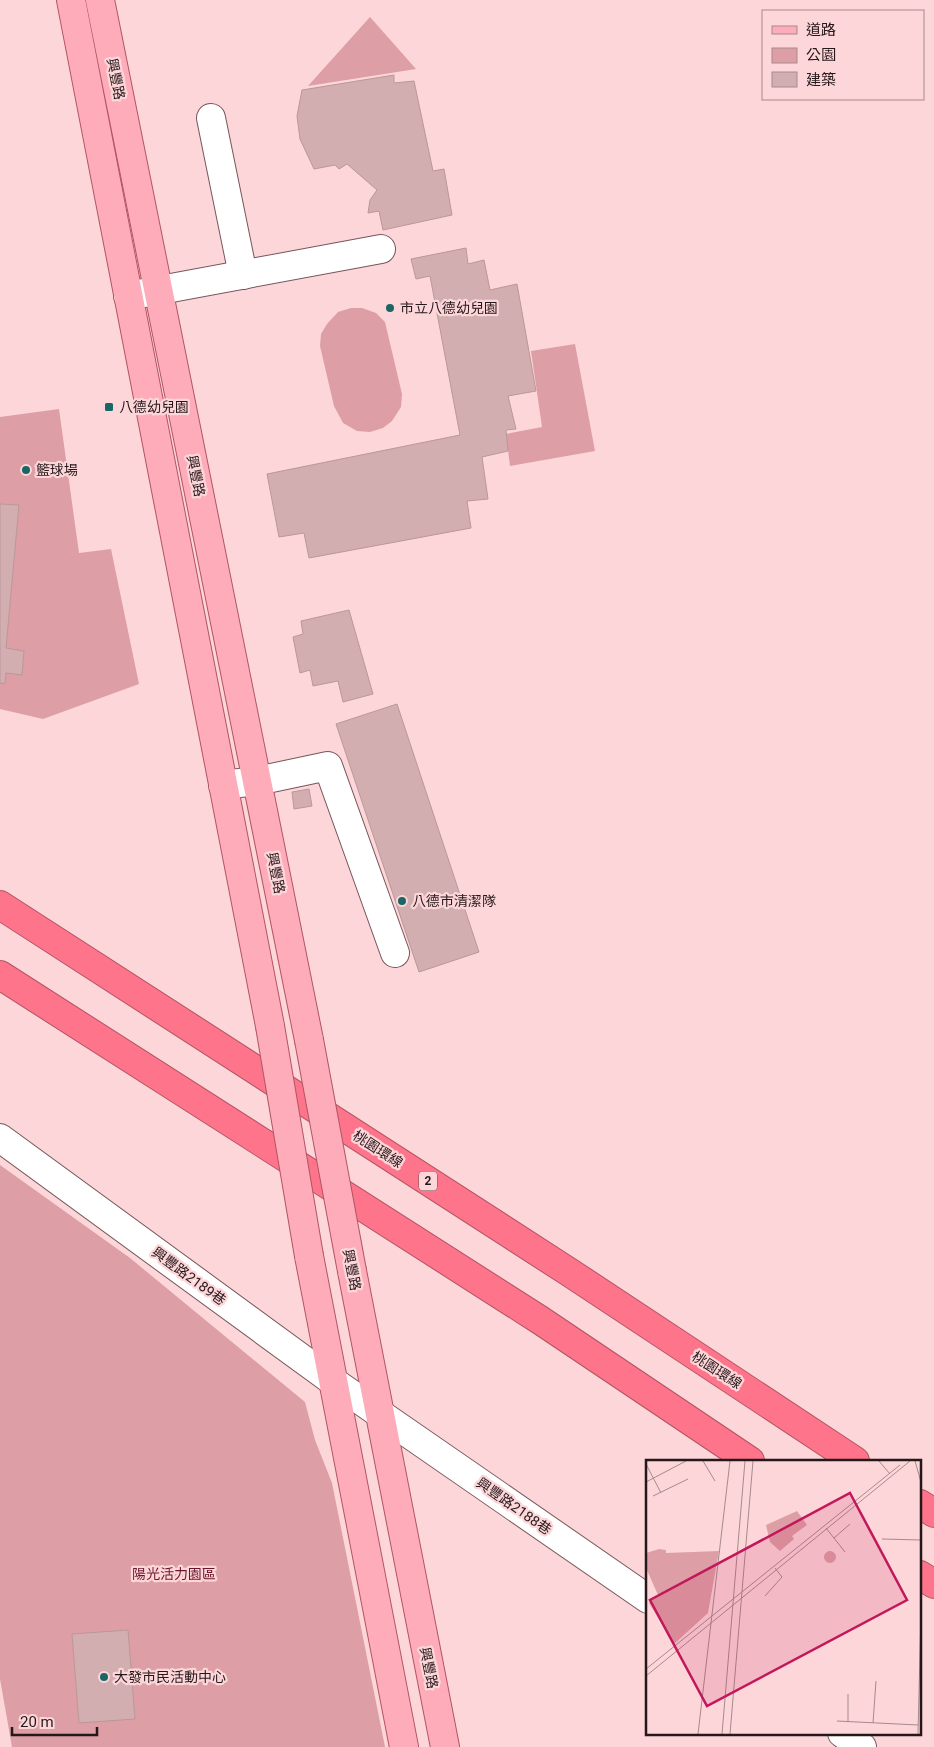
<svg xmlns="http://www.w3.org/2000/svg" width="934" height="1747" viewBox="0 0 934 1747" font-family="Roboto,'Noto Sans TC',sans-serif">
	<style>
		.green { fill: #dd9fa5 }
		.building { fill: #d3aeb1; stroke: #bb979a }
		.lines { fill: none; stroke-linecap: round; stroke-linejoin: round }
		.minor-casing { stroke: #77565a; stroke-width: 30 }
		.major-casing { stroke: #b25463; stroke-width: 30 }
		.highway-casing { stroke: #b25463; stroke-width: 30 }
		.minor { stroke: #fff; stroke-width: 28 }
		.major { stroke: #feacb9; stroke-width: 28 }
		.highway { stroke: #fe748a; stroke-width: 28 }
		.major-bridge-casing { stroke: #b25463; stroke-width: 30; stroke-linecap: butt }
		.major-bridge { stroke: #feacb9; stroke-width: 28 }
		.poi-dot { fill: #196664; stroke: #fcd6d9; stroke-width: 2 }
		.labels { text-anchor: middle; stroke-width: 4.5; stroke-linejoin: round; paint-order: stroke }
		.shield { fill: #fcd6d9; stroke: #665153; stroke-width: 1 }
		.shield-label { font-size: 12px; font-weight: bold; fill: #26181a }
		.street-label { font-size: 14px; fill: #26181a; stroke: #fcd6d9 }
		.poi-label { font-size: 14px; fill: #26181a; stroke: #fcd6d9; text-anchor: start }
		.park-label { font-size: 14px; fill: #6b152a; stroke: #fcd6d9 }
		.inset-road { fill: none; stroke: #a68a8d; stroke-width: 1 }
		.view { fill: #c2185b; fill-opacity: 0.15; stroke: #c2185b; stroke-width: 2.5 }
		.inset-edge { fill: none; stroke: #26181a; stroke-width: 2.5 }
	</style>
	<rect width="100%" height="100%" fill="#fcd6d9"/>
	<g class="green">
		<path d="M370,17l46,52 -108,17z"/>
		<path d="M351,308h11l14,5 9,9 17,72 -1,13 -9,14 -9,7 -13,4 -13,-1 -14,-8 -9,-17 -14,-60 1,-12 6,-10 11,-12z"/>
		<path d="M575,344l20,107 -85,15 -4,-32 36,-7 -11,-76z"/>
		<path d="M59,409l20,144 32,-4 28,135 -96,35 -43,-10v-292z"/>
		<path d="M0,1165l130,93 175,144 10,38 17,43 53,264h-373l-12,-68z"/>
	</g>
	<g class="building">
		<path d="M394,75v8l20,-2 19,90 11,-2 8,46 -69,15 -4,-19 -11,2 2,-13 7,-10 -30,-26 -8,5 -4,-4 -21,4 -14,-30 -3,-23 5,-26z"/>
		<path d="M466,248l2,16 16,-4 6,30 27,-6 19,107 -28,5 8,33 -10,1 2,21 -26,6 6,42 -21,2 4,27 -162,30 -5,-25 -25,4 -12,-63 193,-39 -30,-159 -14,3 -5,-20z"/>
		<path d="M0,504l19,1 -13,143 18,3 -2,24 -16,-2 -1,11 -5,-1z"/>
		<path d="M349,610l24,84 -30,8 -5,-21 -25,5 -3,-16 -10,3 -7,-36 10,-3 -2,-13z"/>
		<path d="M397,704l82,248 -60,20 -83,-248z"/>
		<path d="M309,789l3,17 -18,3 -2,-17z"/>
		<path d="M128,1630l7,89 -56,4 -7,-89z"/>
	</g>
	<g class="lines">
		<g class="minor-casing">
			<g id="minor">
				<path d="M211,118l32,157"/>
				<path d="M128,296l253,-47"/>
				<path d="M223,785l34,-4 71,-15 67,187"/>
				<path d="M0,1138l334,244 314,217"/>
				<path d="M842,1733l20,14"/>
			</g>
		</g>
		<g class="major-casing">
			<g id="major">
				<path d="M71,0l199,1026"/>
				<path d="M100,0l209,1040"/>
				<path d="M309,1256l95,491"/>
				<path d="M352,1271l93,476"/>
			</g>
		</g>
		<g class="highway-casing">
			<g id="highway">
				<path d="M0,905l569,367 286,189"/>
				<path d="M0,975l540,345 210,141"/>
				<path d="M920,1504l14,9"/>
				<path d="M920,1575l14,9"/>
			</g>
		</g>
		<use href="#minor" class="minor"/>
		<use href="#major" class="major"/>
		<use href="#highway" class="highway"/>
		<g class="major-bridge-casing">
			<g id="major-bridge">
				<path d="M270,1026l39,230"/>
				<path d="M309,1040l43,231"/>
			</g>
		</g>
		<use href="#major-bridge" class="major-bridge"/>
	</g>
	<g class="poi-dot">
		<circle cx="390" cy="308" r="5"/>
		<rect x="104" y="402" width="10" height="10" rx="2.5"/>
		<circle cx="26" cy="470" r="5"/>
		<circle cx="402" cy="901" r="5"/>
		<circle cx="104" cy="1677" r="5"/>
	</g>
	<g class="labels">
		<rect class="shield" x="419" y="1171.5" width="18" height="19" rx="4"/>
		<g class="shield-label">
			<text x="428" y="1185">2</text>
		</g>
		<g class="street-label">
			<text transform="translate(116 79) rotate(79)" y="5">興豐路</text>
			<text transform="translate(196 476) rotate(79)" y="5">興豐路</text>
			<text transform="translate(276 873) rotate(79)" y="5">興豐路</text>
			<text transform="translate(378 1149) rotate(33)" y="5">桃園環線</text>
			<text transform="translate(352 1270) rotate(79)" y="5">興豐路</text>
			<text transform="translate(189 1276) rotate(36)" y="5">興豐路2189巷</text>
			<text transform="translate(717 1370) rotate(33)" y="5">桃園環線</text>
			<text transform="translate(514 1506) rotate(35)" y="5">興豐路2188巷</text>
			<text transform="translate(429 1668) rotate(79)" y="5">興豐路</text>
		</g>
		<g class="poi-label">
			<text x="400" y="313">市立八德幼兒園</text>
			<text x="119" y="412">八德幼兒園</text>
			<text x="36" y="475">籃球場</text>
			<text x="412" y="906">八德市清潔隊</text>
			<text x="114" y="1682">大發市民活動中心</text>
		</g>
		<g class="park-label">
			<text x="174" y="1579">陽光活力園區</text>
		</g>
	</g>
	<g transform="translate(646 1460)">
		<rect width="275" height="275" fill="#fcd6d9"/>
		<path d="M151,51l10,14 -15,11 2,3 -14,12 -10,-9 -4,-17zM13,89l7,1v3l53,-2 -11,62 -34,31 -25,-41 9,-8 -12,-27v-15zM178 97a6 6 0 1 1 12 0a6 6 0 1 1-12 0Z" fill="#dd9fa5"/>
		<path class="inset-road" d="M57,1l12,20M233,1l11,13M269,1l6,21M0,4l15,29M0,22l40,-21M7,36l35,-17M180,68l19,24M188,78l16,-14M236,79l39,1M119,136l17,-19 -7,-9M0,209l254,-204M0,216l264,-215M202,234v28M191,261l81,4M227,263l3,-42M52,274l32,-273M76,274l23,-273M84,274l23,-273M272,274l3,-122"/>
		<path class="view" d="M204,33l57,107 -200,106 -57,-106z"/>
		<rect width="275" height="275" class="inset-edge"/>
	</g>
	<rect x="762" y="10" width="162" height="90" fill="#fcd6d9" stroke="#a68a8d"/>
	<rect x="772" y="26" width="25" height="8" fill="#feacb9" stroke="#a68a8d"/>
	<text x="806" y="35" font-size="15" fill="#26181a">道路</text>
	<rect x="772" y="48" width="25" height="15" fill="#dd9fa5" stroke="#a68a8d"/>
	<text x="806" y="60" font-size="15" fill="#26181a">公園</text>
	<rect x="772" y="72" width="25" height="15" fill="#d3aeb1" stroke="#a68a8d"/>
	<text x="806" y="85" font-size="15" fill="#26181a">建築</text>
	<path d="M12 1727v8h85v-8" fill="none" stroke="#26181a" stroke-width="2.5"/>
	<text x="20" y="1727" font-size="15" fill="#26181a" stroke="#fcd6d9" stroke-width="4" paint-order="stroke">20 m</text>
</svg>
